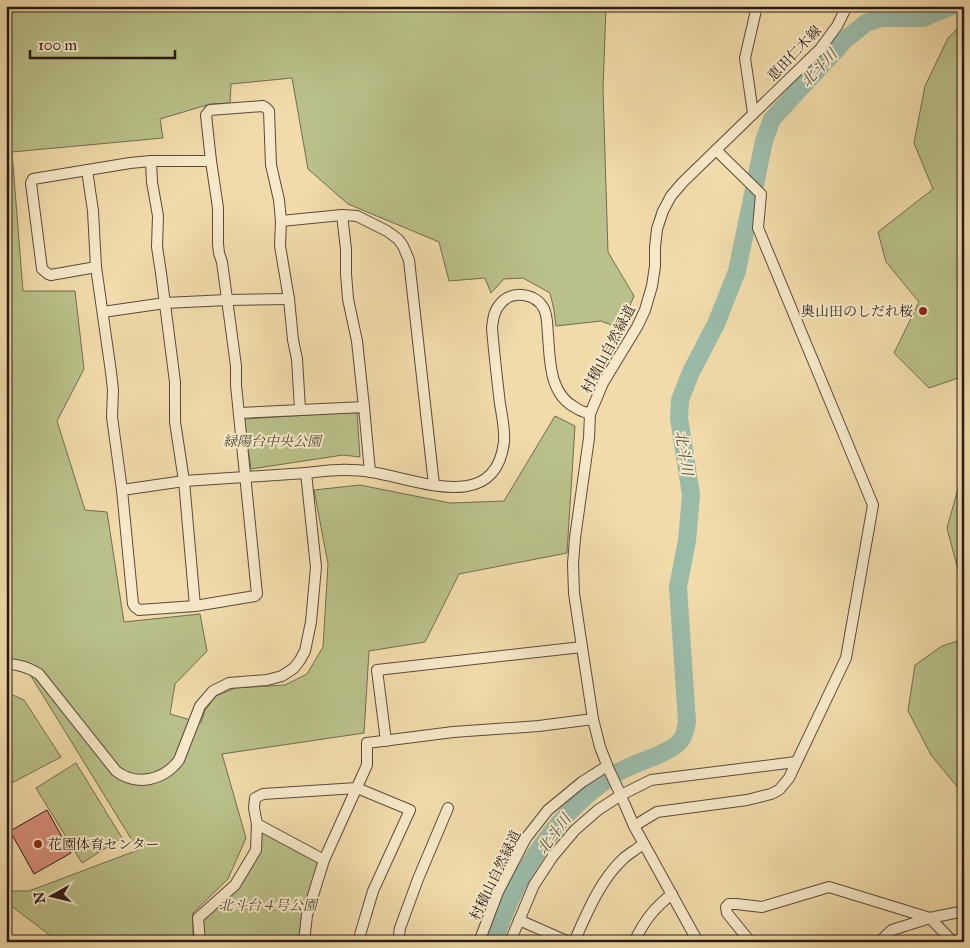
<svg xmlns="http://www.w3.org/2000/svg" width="970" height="948" viewBox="0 0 970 948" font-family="'IM FELL Great Primer','Noto Serif JP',serif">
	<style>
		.green { fill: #b9c089; stroke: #706d50 }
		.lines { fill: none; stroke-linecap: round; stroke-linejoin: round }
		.river { stroke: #9bbba9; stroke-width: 18 }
		.building { fill: #d98f7c; stroke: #271a16 }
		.minor-casing { stroke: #5a4a3b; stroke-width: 12 }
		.minor { stroke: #f6e8c8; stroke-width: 10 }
		.poi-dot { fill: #8f2418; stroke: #f6e8c8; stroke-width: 2 }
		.labels { text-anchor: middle; stroke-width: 4; stroke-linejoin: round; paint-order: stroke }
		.street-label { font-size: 14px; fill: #271a16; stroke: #f6e8c8 }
		.poi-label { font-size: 14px; fill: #271a16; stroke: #f6e8c8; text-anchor: end }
		.park-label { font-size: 14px; font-style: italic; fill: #534c38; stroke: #f6e8c8 }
		.water-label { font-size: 15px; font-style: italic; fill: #505249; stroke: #f6e8c8 }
	</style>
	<rect width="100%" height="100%" fill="#f1dbaa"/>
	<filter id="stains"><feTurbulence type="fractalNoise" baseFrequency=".004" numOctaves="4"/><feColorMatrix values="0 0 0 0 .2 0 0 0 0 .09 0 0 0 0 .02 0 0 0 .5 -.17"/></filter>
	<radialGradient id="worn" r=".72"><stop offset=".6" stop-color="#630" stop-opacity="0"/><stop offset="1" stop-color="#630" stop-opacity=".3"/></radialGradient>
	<g class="green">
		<path d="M6,6h600l-3,83 5,163 26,44 -14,32 -19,-7 -45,5 -2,-16 -4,-17 -27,-15 -19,1 -13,14 -6,-15 -36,3 -10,-39 -91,-38 -40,-35 -16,-91 -61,6 -1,19 -20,1 -50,15 3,19 -151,14 11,139h52l9,78 -27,52 28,89 22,2 17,110 76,-8 7,37 -32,33 -5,30 31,9 4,-13 11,-14 19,-8 50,-3 22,-11 16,-27 5,-83 -14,-74 46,-5 90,18 54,-2 51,-85 20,10 -8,127 -108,21 -34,68 -56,9 -5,82 -142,21 24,84 -18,41 -35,34v29h-134l-53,-40v-11h23l109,-41 -112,-182h-20z"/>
		<path d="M964,22v354l-35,12 -35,-35 25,-51 -33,-40 -8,-30 55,-43 -19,-46 11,-57 23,-48z"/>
		<path d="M357,412l3,45 -17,-2 -92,14 -7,-50z"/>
		<path d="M964,467v115l-5,-8 -12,-46z"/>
		<path d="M964,639v156l-33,-40 -23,-44 7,-46 27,-19z"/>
		<path d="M6,692l18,8 37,57 -55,29z"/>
		<path d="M76,763l46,75 -40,25 -46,-75z"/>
		<path d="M261,829l58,32 -17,53 -1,22 -45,6h-52l-2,-23 37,-31z"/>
	</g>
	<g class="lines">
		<path class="river" d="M494,942c21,-67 63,-131 123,-169 17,-11 52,-18 64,-33 4,-5 5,-12 6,-18l-9,-135 9,-46 4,-46 -12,-77 1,-18 11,-28 25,-48 21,-53 27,-130 8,-22 74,-80 20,-16 16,-5h41l29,-12"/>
	</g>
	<path class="building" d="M47,810l24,43 -37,21 -24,-43z"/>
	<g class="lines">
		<g class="minor-casing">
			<g id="minor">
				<path d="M753,113l-8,-55 12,-52"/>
				<path d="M151,161l1,21 6,34 -1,31 4,26 14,109v40l9,59 11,125"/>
				<path d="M87,170l6,41 3,56 15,105 2,18 -1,27 10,73 11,114 2,3 4,3 56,-4 60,-10 2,-2 -21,-209v-19l-14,-104 -3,-9 -1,-9v-36l-7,-47 -5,-46 4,-5 53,-4 3,2 3,3 2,54 8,35 2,21 -1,25 9,53 4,41 4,19 3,50"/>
				<path d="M342,215l4,34v25l2,25 9,42 7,66"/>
				<path d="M281,221l61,-6 15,1 30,15 11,8 5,7 6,14 25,225"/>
				<path d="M96,267l-45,8 -3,-1 -6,-5 -11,-86 2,-4 97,-16 21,-2h60"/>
				<path d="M103,312l62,-9 62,-3 62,-1"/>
				<path d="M240,413l124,-6 6,65"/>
				<path d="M122,490l62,-9 122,-8"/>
				<path d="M6,664c13,0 22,3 33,10l77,97c21,16 48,9 63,-11l21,-54 13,-15 16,-8 38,-3 15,-4 12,-8 6,-8 5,-9 6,-29 5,-55 -10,-94c22,-3 43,-5 65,-1 46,7 124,43 133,-30 1,-13 -2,-26 -4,-38 -3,-26 -6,-51 -8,-76 1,-9 2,-18 9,-25 11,-13 35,-10 43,6 4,8 3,18 4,26 2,26 1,59 28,73 4,3 9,4 14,6"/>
				<path d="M386,741l-9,-71 205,-23"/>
				<path d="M257,824l67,36"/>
				<path d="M634,826l23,-14 90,-12 24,-6 8,-4 10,-12 57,-120 27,-153 -115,-277 3,-34 -45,-44"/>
				<path d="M519,920l50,22"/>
				<path d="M200,942l-2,-24 37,-33 21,-35 1,-26 -3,-16 1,-10 8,-4 94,-6 53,22 -37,81 -13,44 -1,7"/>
				<path d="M304,942l3,-27 17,-55 43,-95v-22l86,-11 86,-6 54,-7"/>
				<path d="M398,942l2,-14 18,-49 30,-71"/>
				<path d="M479,942l19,-50 28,-54 22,-28 34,-28 25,-16"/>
				<path d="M510,942l24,-57 19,-29 22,-26 23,-20 23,-15 30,-15 145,-18"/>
				<path d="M574,942c13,-29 26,-62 50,-84 6,-5 13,-9 19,-14"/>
				<path d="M634,942c11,-22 19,-33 38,-48"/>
				<path d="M698,942l-64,-116 -16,-37 -9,-19 -9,-23 -7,-28 -11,-72 -8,-54 -1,-29 2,-26 14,-100 1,-24 13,-31 34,-56 8,-17 7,-24 3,-20v-19l2,-18 6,-18 8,-15 12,-14 137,-133 17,-23 10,-20"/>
				<path d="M752,942l-4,-3 -21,-26 -1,-6 3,-3h7l26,3 67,-20 101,31 23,24"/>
				<path d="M879,942l13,-12 38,-12 34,-7"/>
			</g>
		</g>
		<use href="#minor" class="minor"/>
	</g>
	<g class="poi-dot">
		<circle cx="923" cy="311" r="5"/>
		<circle cx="38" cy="844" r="5"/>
	</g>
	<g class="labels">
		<g class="street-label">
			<text transform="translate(794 53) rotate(-46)" y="5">恵田仁木線</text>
			<text transform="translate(608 349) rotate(-62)" y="5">村積山自然緑道</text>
			<text transform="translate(495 875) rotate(-64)" y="5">村積山自然緑道</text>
		</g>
		<g class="poi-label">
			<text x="913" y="316">奥山田のしだれ桜</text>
			<text x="48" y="849" text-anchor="start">花園体育センター</text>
		</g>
		<g class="park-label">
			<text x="272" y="446">緑陽台中央公園</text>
			<text x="268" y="910">北斗台４号公園</text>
		</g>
		<g class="water-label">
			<text transform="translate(819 68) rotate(-47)" y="5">北斗川</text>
			<text transform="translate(684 453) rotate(81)" y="5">北斗川</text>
			<text transform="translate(554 834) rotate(-53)" y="5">北斗川</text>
		</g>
	</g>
	<rect width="970" height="948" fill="none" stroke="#f1dbaa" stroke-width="25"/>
	<rect x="8" y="8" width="955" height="933" fill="none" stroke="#271a16" stroke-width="2.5"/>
	<rect x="12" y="12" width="945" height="923" fill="none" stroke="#271a16"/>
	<g transform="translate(52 896) rotate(262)" stroke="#f6e8c8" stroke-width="4" paint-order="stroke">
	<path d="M0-4L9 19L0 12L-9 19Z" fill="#271a16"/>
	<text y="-8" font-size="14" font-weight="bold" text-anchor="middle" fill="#271a16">N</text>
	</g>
	<path d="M30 50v8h145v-8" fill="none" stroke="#271a16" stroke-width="2.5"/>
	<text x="38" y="50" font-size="15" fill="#271a16" stroke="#f6e8c8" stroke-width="4" paint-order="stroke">100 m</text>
	<rect width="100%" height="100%" filter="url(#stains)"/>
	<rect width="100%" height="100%" fill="url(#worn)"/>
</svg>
